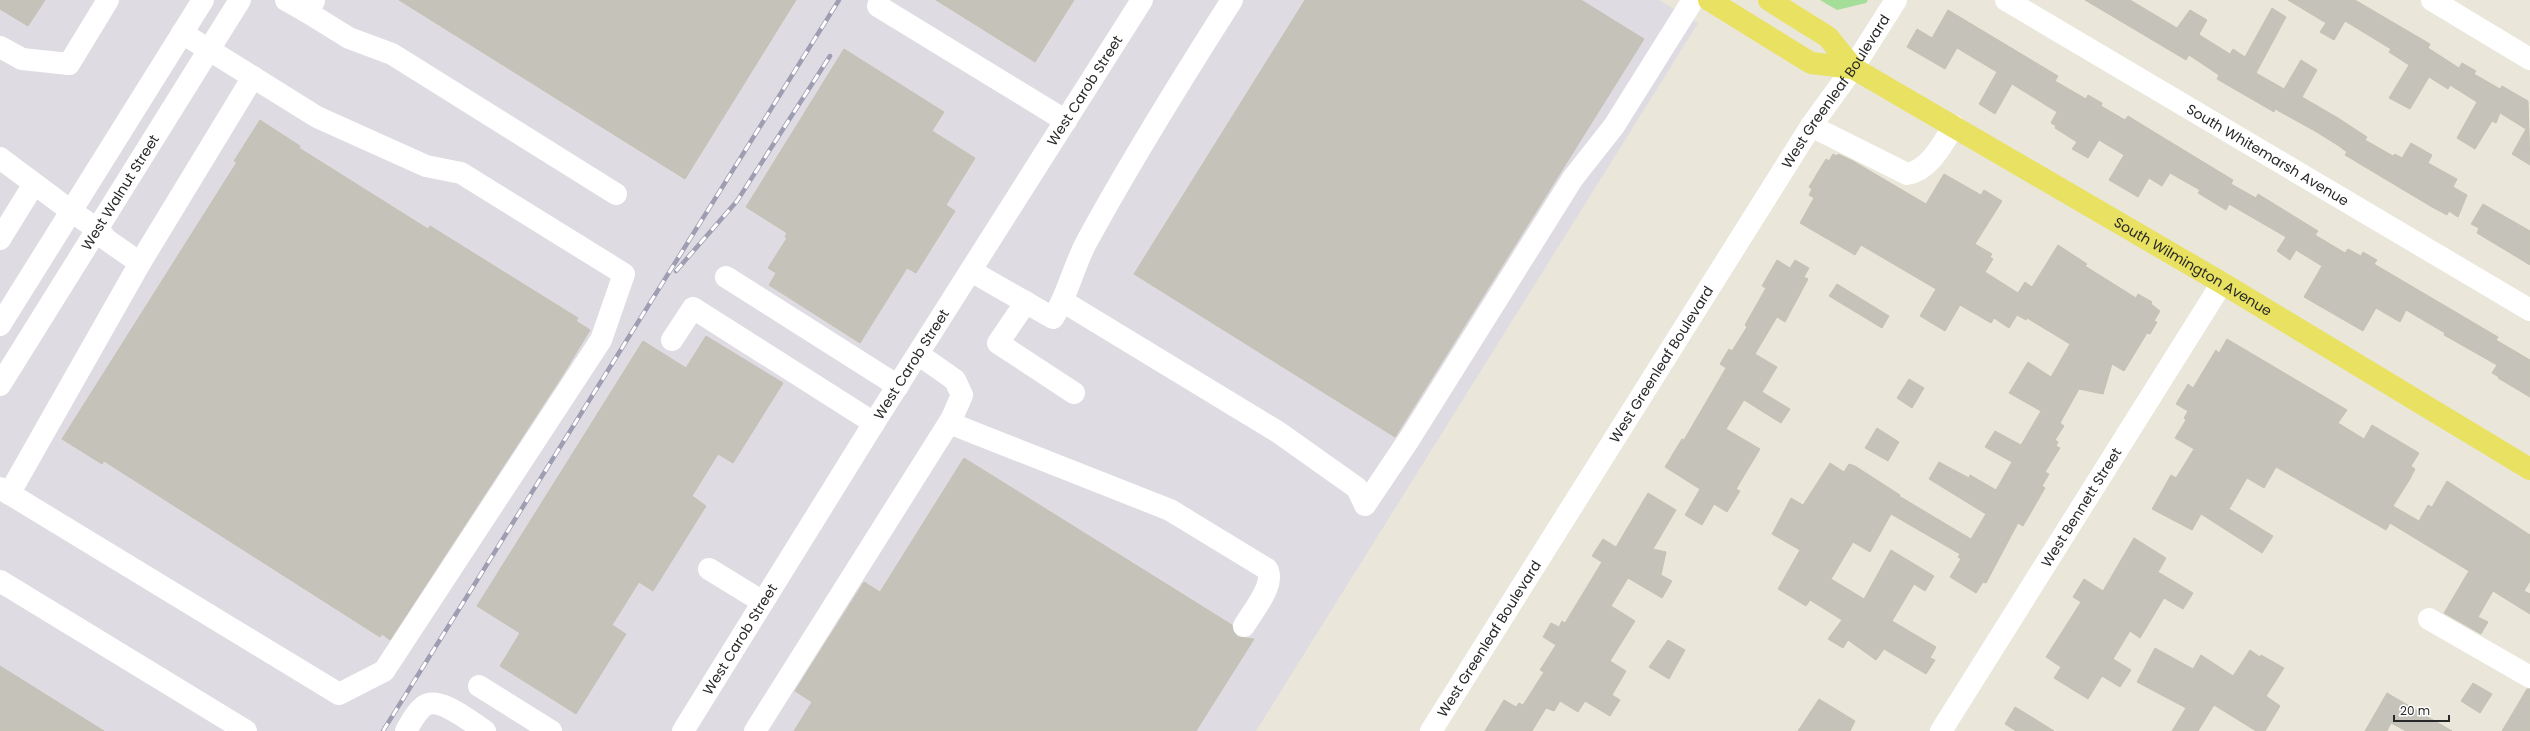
<svg xmlns="http://www.w3.org/2000/svg" width="2530" height="731" viewBox="0 0 2530 731" font-family="Poppins,sans-serif">
	<style>
		.industrial { fill: #dedbe2 }
		.green { fill: #a4de99 }
		.building { fill: #c5c2ba; stroke: #c5c2b4 }
		.lines { fill: none; stroke-linecap: round; stroke-linejoin: round }
		.minor { stroke: #fff; stroke-width: 22 }
		.major { stroke: #e8e161; stroke-width: 22 }
		.rail-casing { stroke: #9e9db1; stroke-width: 4.5 }
		.rail { stroke: #fff; stroke-width: 3; stroke-dasharray: 9; stroke-linecap: butt }
		.labels { text-anchor: middle; stroke-width: 3; stroke-linejoin: round; paint-order: stroke }
		.street-label { font-size: 14px; fill: #282828; stroke: #fff }
	</style>
	<rect width="100%" height="100%" fill="#eae6da"/>
	<path class="industrial" d="M0,0h1659l39,23 -442,708h-1256z"/>
	<path class="green" d="M1820,0h48l-2,3 -29,7z"/>
	<g class="building">
		<path d="M0,0h45l-17,26 -28,-17z"/>
		<path d="M399,0h397l-111,179z"/>
		<path d="M936,0h138l-39,62z"/>
		<path d="M1305,0h276l63,39 -249,398 -261,-163z"/>
		<path d="M2085,0h45l47,28 13,-18 17,10 -8,14 2,2 29,18 3,-5 12,8 27,-49 14,9 -30,56 28,16 17,-29 16,10 -15,27 36,21 29,19 -2,3 28,16 2,-2 7,4 9,-15 21,12 -4,8 29,16 -4,8 14,8 -9,22 -9,-6 -2,4 -15,-8 -87,-52 2,-3 -8,-6 -24,-15 -40,-22 -1,3 -57,-33 2,-4 -30,-20 -3,5z"/>
		<path d="M2288,0h67l75,44 -2,4 31,20 3,-5 14,8 -2,3 26,15 2,-3 26,15 2,64 -18,-11 14,-25 -26,-16 -4,10 -4,-2 -17,28 -18,-11 20,-36 -27,-17 -2,4 -19,-12 -19,32 -21,-11 20,-33 -20,-13 2,-3 -46,-28 -11,19 -14,-8 6,-9z"/>
		<path d="M1948,10l110,66 -3,5 31,18 2,-4 14,8 -1,3 24,14 3,-4 26,16 79,48 -2,4 25,14 2,-4 60,37 -3,4 30,18 3,-4 13,7 2,-4 14,8 -3,4 124,73 -2,3 34,20v37l-32,-19 1,-1 -7,-4 5,-8 -53,-30 1,-2 -39,-23 -6,12 -24,-14 -13,23 -59,-34 18,-31 -26,-16 -6,10 -13,-9 9,-14 -57,-33 -3,6 -28,-17 2,-3 -30,-17 -8,13 -13,-8 -11,19 -29,-17 15,-25 -25,-15 -11,18 -16,-9 5,-7 -22,-14 1,-2 -5,-3 6,-11 -45,-28 -17,30 -16,-10 18,-32 -40,-24 -12,21 -38,-22 10,-18 15,9z"/>
		<path d="M844,49l100,63 -12,19 43,27 -29,47 9,6 -39,62 -9,-5 -47,75 -91,-58 7,-12 -8,-5 19,-30 -2,-1 2,-4 -41,-26z"/>
		<path d="M260,120l40,26 -1,2 129,81 2,-3 148,92 -2,3 14,9 -28,46 -172,264 -8,-6 -2,3 -276,-176 -2,3 -40,-25 175,-277 -3,-1z"/>
		<path d="M1833,154l4,2 1,-2 15,7 73,43 18,-30 37,21 3,-5 18,11 -27,43 17,10 -2,3 3,2 -8,13 33,21 7,-11 7,5 26,-42 29,19 -2,2 51,32 2,-4 14,8 -1,2 9,7 -6,10 3,1 -7,12 -3,-1 -23,38 -12,-7 -9,30 -24,-5 -19,34 4,3 -9,14 3,2 -2,4 4,2 -15,24 4,2 -7,12 3,2 -22,38 -5,-3 -32,60 -3,-1 -7,11 -26,-16 11,-18 -3,-2 2,-3 -69,-40 -21,38 -17,-10 -22,37 33,20 27,-49 43,26 -9,15 -11,-7 -22,37 44,26 -6,11 5,2 -9,14 -42,-25 -8,11 -28,-20 -5,8 -15,-9 14,-19 -32,-20 -4,6 -28,-17 22,-39 -28,-16 19,-36 12,7 27,-42 14,9 5,-8 6,2 45,29 -1,1 72,43 15,-25 -57,-35 10,-17 30,16 1,-3 26,15 16,-28 -27,-15 10,-16 26,14 20,-34 -32,-18 19,-31 23,15 19,-33 -43,-26 -1,2 -9,-5 -8,13 -15,-10 -3,5 -31,-18 -15,26 -25,-15 16,-27 -75,-44 -6,10 -55,-32 14,-25 -5,-3 3,-6 -3,-2 17,-28 3,2z"/>
		<path d="M2483,204l47,27v34l-53,-32 2,-5 -8,-4z"/>
		<path d="M1777,260l13,8 5,-8 14,8 -5,9 4,2 -23,43 -8,-5 -22,37 22,13 -15,25 28,17 -9,14 -37,-23 -18,29 34,20 -24,40 4,2 -13,21 -13,-8 -12,21 -17,-10 15,-26 -35,-22 17,-28 2,1 42,-72 -6,-4 9,-15 3,2 15,-24 -2,-2 21,-37 -4,-2z"/>
		<path d="M1837,284l52,32 -7,12 -53,-32z"/>
		<path d="M706,336l77,47 -50,80 -15,-9 -26,42 14,10 -53,85 -14,-9 -27,43 14,9 -50,80 -76,-48 20,-33 -43,-27 166,-265 43,27z"/>
		<path d="M2227,339l120,71 -9,13 26,16 8,-14 47,28 -8,13 4,3 -5,10 -17,27 26,15 9,-16 4,2 15,-26 83,54v46l-6,10 6,3v20l-37,-23 -15,26 10,5 -7,12 -37,-21 25,-42 -79,-48 -4,7 -110,-63 -12,21 -17,-10 -18,31 44,27 -11,17 -61,-39 -9,16 -40,-21 19,-34 5,3 18,-29 -19,-11 11,-18 -2,-2 4,-7 -12,-7 12,-20 5,4 23,-38 3,3z"/>
		<path d="M1909,379l15,9 -12,20 -15,-10z"/>
		<path d="M1877,428l22,14 -11,19 -23,-13z"/>
		<path d="M964,458l268,167 1,6 5,6 16,2 -58,92h-402l18,-29 -17,-11 69,-109 16,10z"/>
		<path d="M1648,493l28,17 -23,39 13,3 -5,23 11,6 -10,17 -34,-20 -17,28 24,15 -25,40 16,10 -14,24 8,5 -10,16 -25,-15 -7,11 -18,-11 -6,10 -8,-3 -14,23h-47l19,-31 12,7 3,-4 4,2 21,-33 -4,-2 16,-25 -13,-8 8,-14 8,4 3,-6 3,2 37,-61 -10,-6 11,-17 13,8z"/>
		<path d="M2134,538l32,20 -8,14 35,21 -10,16 -19,-11 -24,40 -10,-7 -17,28 18,11 -11,17 -18,-11 -14,23 -34,-21 7,-11 -15,-10 35,-55 -8,-5 11,-18 19,12z"/>
		<path d="M1668,640l17,10 -16,29 -20,-12z"/>
		<path d="M2155,648l38,21 8,-14 32,21 17,-26 10,7 1,-2 23,13 -18,28 14,10 -15,25h-9l-42,-26 -16,26h-26l14,-23 -49,-26z"/>
		<path d="M0,666l104,65h-104z"/>
		<path d="M2473,683l19,11 -12,19 -19,-12z"/>
		<path d="M2527,689h3v42h-28z"/>
		<path d="M2387,693l65,38h-46l-15,-8 -4,8h-22z"/>
		<path d="M1819,699l36,22 -5,10h-52z"/>
		<path d="M2015,707l15,9 24,15h-38l-11,-7z"/>
	</g>
	<g class="lines">
		<g class="minor">
			<path d="M286,0l21,12 7,-11"/>
			<path id="s1" d="M2006,0l524,310"/>
			<path d="M2432,0l98,59"/>
			<path d="M878,6l188,115"/>
			<path d="M307,12l42,26 43,16 224,140"/>
			<path d="M0,47l22,12 47,5 39,-64"/>
			<path d="M1811,126l96,48c23,-4 35,-30 47,-48"/>
			<path d="M0,158l71,53 26,18 10,11 33,23"/>
			<path d="M0,239l34,-55"/>
			<path d="M971,271l82,47c15,-24 20,-50 33,-75 45,-83 95,-163 146,-243"/>
			<path d="M726,277l172,109"/>
			<path d="M1026,302l-28,41 76,50"/>
			<path d="M1064,302l214,130 79,56 8,17 45,-67 163,-260 41,-52 79,-126"/>
			<path d="M0,325l203,-325"/>
			<path d="M672,340l21,-32 181,115"/>
			<path d="M918,354l37,26 7,15 -10,23 5,8 213,84 97,59c9,16 -15,43 -23,57"/>
			<path id="s2" d="M0,385l240,-385"/>
			<path d="M0,488l339,206 45,-23 217,-331 23,-66 -163,-101 -35,-7 -109,-49 -135,-84"/>
			<path d="M9,494l131,-231 113,-186"/>
			<path d="M709,569l54,33"/>
			<path d="M0,581l246,150"/>
			<path d="M2429,619l101,58"/>
			<path d="M479,686l72,45"/>
			<path d="M406,731c5,-9 10,-19 18,-25 15,-11 48,17 61,25"/>
			<path id="s3" d="M683,731l191,-308 268,-423"/>
			<path d="M755,731l197,-313"/>
			<path id="s4" d="M1431,731l380,-605 42,-58 43,-68"/>
			<path id="s5" d="M1941,731l281,-448"/>
		</g>
		<g class="major">
			<path d="M1709,0l102,63 42,5"/>
			<path id="s6" d="M1769,0l59,37 25,31 369,215 308,186"/>
		</g>
		<g class="rail-casing">
			<g id="rail">
				<path d="M676,271l61,-70 93,-145"/>
				<path d="M383,731l456,-731"/>
			</g>
		</g>
		<use href="#rail" class="rail"/>
	</g>
	<g class="labels">
		<g class="street-label">
			<text dy="5" stroke="none"><textPath href="#s3" startOffset="756">West Carob Street</textPath></text>
			<text dy="5" stroke="none"><textPath href="#s4" startOffset="757">West Greenleaf Boulevard</textPath></text>
			<text dy="5" stroke="none"><textPath href="#s1" startOffset="304">South Whitemarsh Avenue</textPath></text>
			<text dy="5" stroke="none"><textPath href="#s2" startOffset="227">West Walnut Street</textPath></text>
			<text dy="5" stroke="none"><textPath href="#s6" startOffset="503">South Wilmington Avenue</textPath></text>
			<text dy="5" stroke="none"><textPath href="#s4" startOffset="433">West Greenleaf Boulevard</textPath></text>
			<text dy="5" stroke="none"><textPath href="#s3" startOffset="432">West Carob Street</textPath></text>
			<text dy="5" stroke="none"><textPath href="#s5" startOffset="264">West Bennett Street</textPath></text>
			<text dy="5" stroke="none"><textPath href="#s4" startOffset="109">West Greenleaf Boulevard</textPath></text>
			<text dy="5" stroke="none"><textPath href="#s3" startOffset="108">West Carob Street</textPath></text>
		</g>
	</g>
	<path d="M2394 715v6h55v-6" fill="none" stroke="#282828" stroke-width="2"/>
	<text x="2400" y="715" font-size="12" fill="#282828" stroke="#ffffff" stroke-width="3" paint-order="stroke">20 m</text>
</svg>
